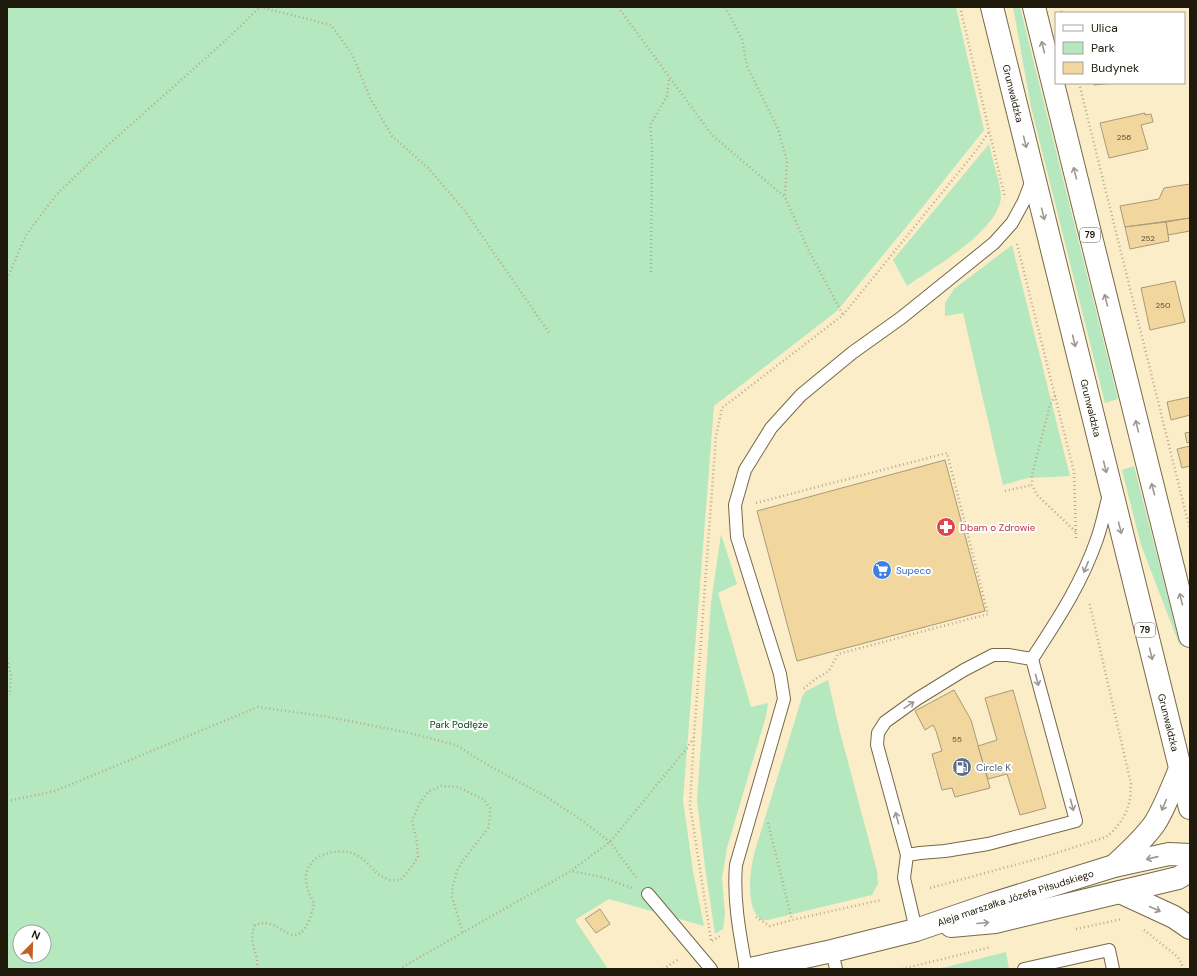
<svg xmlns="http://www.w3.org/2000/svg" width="1197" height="976" viewBox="0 0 1197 976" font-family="'DM Sans',sans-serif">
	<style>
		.green { fill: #b5e8be; fill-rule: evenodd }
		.building { fill: #f1d79e; stroke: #a89978 }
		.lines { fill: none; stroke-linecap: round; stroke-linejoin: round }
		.service-casing { stroke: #766949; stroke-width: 14 }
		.tertiary-casing { stroke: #766949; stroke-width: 24 }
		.primary-casing { stroke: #766949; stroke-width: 24 }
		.path { stroke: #b6aa8d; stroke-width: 2.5; stroke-dasharray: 1 3; stroke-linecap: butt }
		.service { stroke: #fff; stroke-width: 12 }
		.tertiary { stroke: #fff; stroke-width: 22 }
		.primary { stroke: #fff; stroke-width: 22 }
		.oneway { stroke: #9b9892 }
		.labels { text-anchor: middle; stroke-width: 4; stroke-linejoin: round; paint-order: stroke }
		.number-label { font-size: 8px; fill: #544931 }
		.shield { fill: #fff; stroke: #635f56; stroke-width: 1 }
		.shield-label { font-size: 9px; font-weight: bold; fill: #201a0d }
		.street-label { font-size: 10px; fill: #201a0d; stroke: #fff }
		.health-label { font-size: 10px; fill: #be3a42; stroke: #fff; text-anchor: start }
		.shop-label { font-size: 10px; fill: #366cbe; stroke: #fff; text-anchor: start }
		.park-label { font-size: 10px; fill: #06421c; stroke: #fff }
		.service-label { font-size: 10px; fill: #4e5e75; stroke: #fff; text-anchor: start }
	</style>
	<rect width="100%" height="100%" fill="#fcedc9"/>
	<g class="green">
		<path d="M7,7h949l28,123 -63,79 -84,102 -123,95 -31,394 10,71 11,55 -95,-27 -34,21 33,49h-601zM20,932h24v24h-24z"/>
		<path d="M1013,7h7l98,392 -13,4 -74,-296z"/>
		<path d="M989,144c2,11 13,45 12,54 -4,34 -67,69 -94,88l-14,-26z"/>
		<path d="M1012,245l58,231 -42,2 -25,7 -40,-172 -18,3v-13l9,-14z"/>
		<path d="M1134,466l47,183 -40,-104 -19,-75z"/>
		<path d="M721,534l16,50 -19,9 33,114 17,-4 -2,13 -39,132 -5,30 3,36 -2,15 -8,5 -10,-67 -8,-67 14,-197z"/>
		<path d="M828,680l12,52 37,139 1,13 -6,11 -104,25h-7c-16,-13 -11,-49 -7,-66l48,-157 4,-6z"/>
		<path d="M1006,952l3,17h-71z"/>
	</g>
	<g class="building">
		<path d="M1094,83h20l-20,2z"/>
		<path d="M1145,113v2l6,-1 2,8 -12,3 7,24 -39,9 -9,-35z"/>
		<path d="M1190,184v34l-65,9 -5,-21 39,-7 5,-11z"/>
		<path d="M1190,218v13l-22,4 -2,-13z"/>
		<path d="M1166,222l3,19 -39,8 -5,-22z"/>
		<path d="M1175,281l10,41 -35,8 -9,-42z"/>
		<path d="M1190,397v18l-19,5 -4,-18z"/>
		<path d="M1190,432v10l-3,1 -2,-10z"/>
		<path d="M1190,446v20l-8,2 -5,-19z"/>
		<path d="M945,460l40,151 -188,50 -40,-150z"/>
		<path d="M954,690l17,30 19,68 -35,9 -3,-9 -10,2 -10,-36 10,-3 -6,-20 -3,-6 -8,5 -10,-19z"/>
		<path d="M1013,690l33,118 -26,7 -13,-41 -19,5 -10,-33 19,-6 -12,-42z"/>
		<path d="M600,909l10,15 -14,9 -11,-14z"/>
	</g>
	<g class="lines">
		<g class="service-casing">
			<g id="service">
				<path d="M1032,659c26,-40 49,-74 65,-120 5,-14 8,-30 12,-44"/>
				<path d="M907,855l13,-2 25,-2 43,-7 88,-23 -44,-162 -24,-4h-15l-29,15 -47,29 -32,23 -7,11 -1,12 30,110 -3,23 12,52"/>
				<path d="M648,894l63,75"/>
				<path d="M832,951l4,18"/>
				<path d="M746,969c-6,-34 -13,-69 -10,-104l48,-166 -4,-25 -43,-137 -2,-32 10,-35 26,-42 30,-33 51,-42 49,-35 93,-75 18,-20 12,-22 8,-21"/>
				<path d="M1024,969l85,-19 4,19"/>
			</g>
		</g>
		<g class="tertiary-casing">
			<g id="tertiary">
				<path d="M1114,866c14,-13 30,-27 41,-43 10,-16 17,-36 25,-54"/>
				<path d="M1120,892l54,25 16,11"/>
				<path d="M951,926l44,-4 183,-44 12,-7"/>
				<path id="s1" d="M750,969l82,-18 84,-21 76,-26 122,-38 55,-12 21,1"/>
			</g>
		</g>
		<g class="primary-casing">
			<g id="primary">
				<path id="s2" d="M992,7l198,801"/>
				<path d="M1034,7l156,629"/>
			</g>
		</g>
		<g class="path">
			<path d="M260,7l71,18 21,29 18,44 22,38 36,32 37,43 85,123"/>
			<path d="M618,7l94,128 73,62 22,50 36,68"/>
			<path d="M725,7l17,32 5,27 31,63 9,32 -2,35"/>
			<path d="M960,7l45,191"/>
			<path d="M1060,7l2,6"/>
			<path d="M1079,83l111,447"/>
			<path d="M1017,244l57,228 2,66"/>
			<path d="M651,272l1,-129 -2,-18 17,-29 2,-18"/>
			<path d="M7,279l19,-44 30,-40 51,-49 119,-106 34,-33"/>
			<path d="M1055,396l-5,9 -18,70v10l5,10 39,37"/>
			<path d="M1005,491l27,-6"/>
			<path d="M756,503l191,-50 41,161 -150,40 -9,17 -15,9 -12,10"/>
			<path d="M7,659l4,16 -1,20"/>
			<path d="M7,801l48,-10 203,-84 71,10 81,16 46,12 32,20 59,32 37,25 26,20 28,38"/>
			<path d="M768,823l24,97"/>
			<path d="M572,870l38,-28 77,-94 6,-10"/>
			<path d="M930,888l114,-31 62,-20c10,-7 20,-21 23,-34 2,-5 1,-13 2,-19l-42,-183"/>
			<path d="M756,917l14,9 22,-6 89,-20"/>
			<path d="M1076,929l46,-10"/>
			<path d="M1144,930l34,27 6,12"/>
			<path d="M711,940l-21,-135 4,-69 22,-300 6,-28 121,-93 132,-163 14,-20"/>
			<path d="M712,941l8,-5"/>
			<path d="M257,969c2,-18 -10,-25 -2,-44 16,-6 21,3 35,9 15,6 22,-20 24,-31 -5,-9 -9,-18 -8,-29 2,-8 7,-15 15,-18 16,-7 32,-7 45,6 7,7 12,14 22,17 3,2 8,1 12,1l10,-11 8,-12 -1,-14 -5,-23 8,-17 8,-11 13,-6 17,1 25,12 7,9v9l-2,11 -26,34 -5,9 -4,14 -1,12 11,36"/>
			<path d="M399,969l172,-98 31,6 30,11"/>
			<path d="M663,969l16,-10"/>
			<path d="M902,969l89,-22"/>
		</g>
		<use href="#service" class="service"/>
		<use href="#tertiary" class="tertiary"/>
		<use href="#primary" class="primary"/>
	</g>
	<defs><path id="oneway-shaft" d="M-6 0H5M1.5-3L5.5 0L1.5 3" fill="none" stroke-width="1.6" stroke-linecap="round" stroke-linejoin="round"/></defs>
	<g class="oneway">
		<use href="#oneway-shaft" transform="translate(1043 47) rotate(-104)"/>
		<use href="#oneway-shaft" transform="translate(1025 142) rotate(76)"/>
		<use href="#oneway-shaft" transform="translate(1075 173) rotate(-104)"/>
		<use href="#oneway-shaft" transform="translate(1043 214) rotate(76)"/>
		<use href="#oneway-shaft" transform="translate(1106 300) rotate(-104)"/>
		<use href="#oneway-shaft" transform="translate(1074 341) rotate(76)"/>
		<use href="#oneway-shaft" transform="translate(1137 426) rotate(-104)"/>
		<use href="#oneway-shaft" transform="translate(1105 467) rotate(76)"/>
		<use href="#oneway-shaft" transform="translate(1153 489) rotate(-105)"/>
		<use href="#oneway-shaft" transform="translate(1120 528) rotate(76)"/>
		<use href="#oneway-shaft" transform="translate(1086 567) rotate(112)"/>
		<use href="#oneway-shaft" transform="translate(1181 599) rotate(-104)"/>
		<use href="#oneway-shaft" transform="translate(1151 654) rotate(76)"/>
		<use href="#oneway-shaft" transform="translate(1037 680) rotate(75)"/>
		<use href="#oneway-shaft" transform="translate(909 705) rotate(-34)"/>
		<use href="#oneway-shaft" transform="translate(1072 805) rotate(75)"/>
		<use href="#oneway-shaft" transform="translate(1164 805) rotate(113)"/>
		<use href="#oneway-shaft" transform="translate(897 818) rotate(-105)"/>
		<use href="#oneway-shaft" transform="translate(1152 858) rotate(167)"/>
		<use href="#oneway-shaft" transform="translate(1155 909) rotate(24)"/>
		<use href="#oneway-shaft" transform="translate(983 923) rotate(-5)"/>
	</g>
	<defs>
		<g id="pharmacy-disc" transform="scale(1)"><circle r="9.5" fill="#e0444e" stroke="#fff"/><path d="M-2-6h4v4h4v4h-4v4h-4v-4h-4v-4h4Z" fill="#fff"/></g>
		<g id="supermarket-disc" transform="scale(1)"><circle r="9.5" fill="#3f7fe0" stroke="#fff"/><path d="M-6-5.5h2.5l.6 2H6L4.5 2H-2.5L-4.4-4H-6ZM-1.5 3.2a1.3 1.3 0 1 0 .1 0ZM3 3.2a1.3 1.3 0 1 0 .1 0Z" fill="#fff"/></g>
		<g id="fuel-disc" transform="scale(1)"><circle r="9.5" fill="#5c6f8a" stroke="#fff"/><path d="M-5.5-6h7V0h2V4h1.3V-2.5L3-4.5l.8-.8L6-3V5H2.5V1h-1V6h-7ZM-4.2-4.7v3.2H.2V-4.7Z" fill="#fff"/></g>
	</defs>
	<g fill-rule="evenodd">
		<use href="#pharmacy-disc" x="946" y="527"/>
		<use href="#supermarket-disc" x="882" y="570"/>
		<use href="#fuel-disc" x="962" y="767"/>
	</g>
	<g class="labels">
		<g class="number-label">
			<text x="1124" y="140">256</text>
			<text x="1148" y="241">252</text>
			<text x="1163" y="308">250</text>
			<text x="957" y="742">55</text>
		</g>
		<g class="shield">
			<rect x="1080" y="228" width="20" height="14" rx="3"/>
			<rect x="1135" y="623" width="20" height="14" rx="3"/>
		</g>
		<g class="shield-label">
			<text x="1090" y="238">79</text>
			<text x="1145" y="633">79</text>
		</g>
		<g class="street-label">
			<text dy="4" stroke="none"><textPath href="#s2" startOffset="89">Grunwaldzka</textPath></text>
			<text dy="4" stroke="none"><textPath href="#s2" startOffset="413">Grunwaldzka</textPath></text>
			<text dy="4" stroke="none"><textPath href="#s2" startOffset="737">Grunwaldzka</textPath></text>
			<text dy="4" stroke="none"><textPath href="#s1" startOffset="275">Aleja marszałka Józefa Piłsudskiego</textPath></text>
		</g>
		<g class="health-label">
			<text x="960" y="531">Dbam o Zdrowie</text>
		</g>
		<g class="shop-label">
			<text x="896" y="574">Supeco</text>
		</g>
		<g class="park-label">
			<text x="459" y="728">Park Podłęże</text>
		</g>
		<g class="service-label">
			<text x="976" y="771">Circle K</text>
		</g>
	</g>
	<rect width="1197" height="976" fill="none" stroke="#201a0d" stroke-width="16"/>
	<rect x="1055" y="12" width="130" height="72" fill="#ffffff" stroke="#a6a39e"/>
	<rect x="1063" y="25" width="20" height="6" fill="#ffffff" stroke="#a6a39e"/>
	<text x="1091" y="32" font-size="12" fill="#201a0d">Ulica</text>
	<rect x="1063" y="42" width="20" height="12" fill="#b5e8be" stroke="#a6a39e"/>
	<text x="1091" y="52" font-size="12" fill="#201a0d">Park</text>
	<rect x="1063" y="62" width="20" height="12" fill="#f1d79e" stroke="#a6a39e"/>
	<text x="1091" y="72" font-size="12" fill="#201a0d">Budynek</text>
	<g transform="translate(32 944) rotate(23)"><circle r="19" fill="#ffffff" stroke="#a6a39e"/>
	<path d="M0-3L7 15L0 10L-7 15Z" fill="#c26024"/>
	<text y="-6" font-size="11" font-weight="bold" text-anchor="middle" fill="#201a0d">N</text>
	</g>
</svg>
